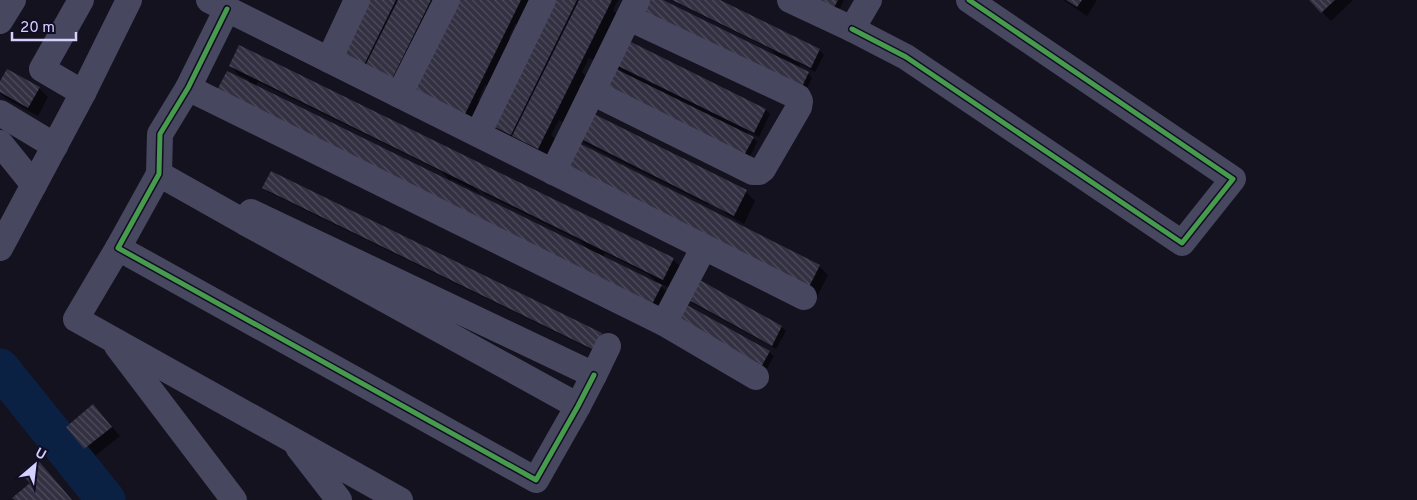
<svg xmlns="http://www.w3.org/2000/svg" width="1417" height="500" viewBox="0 0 1417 500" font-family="Overpass,sans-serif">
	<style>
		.shadow { fill: #0007; fill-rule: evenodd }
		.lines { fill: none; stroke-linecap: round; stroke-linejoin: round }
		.river { stroke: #0b2143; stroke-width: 39 }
		.building { fill: url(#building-back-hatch) }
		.minor { stroke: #474760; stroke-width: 26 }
		.cycleway-casing { stroke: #110d24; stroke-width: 8 }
		.cycleway { stroke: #469c4c; stroke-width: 5 }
	</style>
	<defs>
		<pattern id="building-back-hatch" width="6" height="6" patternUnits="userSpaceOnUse" patternTransform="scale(1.25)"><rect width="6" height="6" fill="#323041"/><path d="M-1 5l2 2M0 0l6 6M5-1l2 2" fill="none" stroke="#4f4d5e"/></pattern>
	</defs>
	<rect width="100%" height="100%" fill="#14121f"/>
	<g class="shadow">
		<path d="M364,0h73l-36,88 -53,-27z"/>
		<path d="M455,0h79l-13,26 -6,-2 -6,13 4,5 -22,46 -6,-3 -7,15 5,5 -9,17 -52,-25z"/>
		<path d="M546,0h72l-5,10 5,5 -23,46 -6,-3 -7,14 5,5 -22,46 -6,-3 -8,15 5,5 -8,17 -53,-26 -9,-9z"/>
		<path d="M660,0l120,59 -10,-10 -100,-49h48l101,50 5,5 -9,17 -15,-8 -1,2 -16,-8 -1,2 26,13 4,5 -8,16z"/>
		<path d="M798,0h46l-8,17z"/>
		<path d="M1063,0h34l-10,16z"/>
		<path d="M1310,0h43l-22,21z"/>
		<path d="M612,62l154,48 4,4 -11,23 -11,-5 -1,3 6,3 4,4 -11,23 -123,-92z"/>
		<path d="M230,66l443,193 9,10 -10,20 -15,-7 13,13 -9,20 -413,-233 1,-2 -10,-5zM258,82l184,90 8,9 1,-2 30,15 -9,-9 1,-2 14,13v-1l93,46 9,9 -333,-164zM605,253l44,22 9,8 -55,-26z"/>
		<path d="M0,84l39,4 9,9 -10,19 -32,-17 -6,-6z"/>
		<path d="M577,135l169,57 9,9 -11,23 -18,-10 -6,-5 -11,-5 -1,1 -122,-61z"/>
		<path d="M264,188l337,146 4,4 -7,15 -330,-161z"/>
		<path d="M819,266l9,9 -11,22 -16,-8z"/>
		<path d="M688,299l94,28 4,4 -10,18 -84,-46z"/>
		<path d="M680,328l89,24 5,4 -10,18z"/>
		<path d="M102,415l18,21 -26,21 -27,-30z"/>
	</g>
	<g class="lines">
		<path class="river" d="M0,368l106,132"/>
	</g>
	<g class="building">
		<path d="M363,0h33l-32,65 -27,-12z"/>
		<path d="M398,0h33l-39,79 -27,-13z"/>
		<path d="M454,0h67l-56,114 -54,-26z"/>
		<path d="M544,0h33l-66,135 -27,-13z"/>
		<path d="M579,0h33l-74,149 -26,-13z"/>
		<path d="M648,0h15l146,72 -9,19 -159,-78z"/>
		<path d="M672,0h48l100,49 -9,19z"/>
		<path d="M805,0h33l-7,13z"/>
		<path d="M1066,0h16l-5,7z"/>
		<path d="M1309,0h26l-14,13z"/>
		<path d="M623,38l143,71 -12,24 -144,-71z"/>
		<path d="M239,45l435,213 -11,22 -434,-214z"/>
		<path d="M610,66l144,71 -13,24 -144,-70z"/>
		<path d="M7,69l33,18 -12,21 -28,-16v-11z"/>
		<path d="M227,71l435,214 -11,21 -435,-214z"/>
		<path d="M588,111l159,79 -13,26 -159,-80z"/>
		<path d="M573,140l247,125 -12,24 -246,-124z"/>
		<path d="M271,171l331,162 -8,17 -332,-162z"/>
		<path d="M698,279l84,47 -10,20 -85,-47z"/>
		<path d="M685,304l85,47 -11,20 -84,-47z"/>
		<path d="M93,404l19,23 -28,22 -18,-22z"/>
		<path d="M37,459l35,41h-57l-3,-2 18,-15 -10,-10z"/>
	</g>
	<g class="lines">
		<g class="minor">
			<path d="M81,0l-39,69 41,24"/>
			<path d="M209,0l595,297"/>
			<path d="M790,0l62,29 17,-29"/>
			<path d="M227,9l-39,79 -28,46 -1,40 -41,74 418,232 42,-74 16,-31"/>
			<path d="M0,21l13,-21"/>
			<path d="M852,29l54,28 276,186 51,-64 -264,-179"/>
			<path d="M329,60l28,-60"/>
			<path d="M188,88l476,235 92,54"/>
			<path d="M592,92l161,80h6l4,-3 36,-62 1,-6 -2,-4 -169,-79"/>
			<path d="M399,95l48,-95"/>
			<path d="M0,113l55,33"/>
			<path d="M478,134l65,-134"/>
			<path d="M0,143l34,42"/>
			<path d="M553,172l84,-172"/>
			<path d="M159,174l87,49"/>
			<path d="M0,248l83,-155 46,-93"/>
			<path d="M118,248l-42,71 324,181"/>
			<path d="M664,323l40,-76"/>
			<path d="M117,346l117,154"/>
			<path d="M578,406l-332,-183 5,-11 343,163 14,-29"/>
			<path d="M298,447l41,53"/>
		</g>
		<g class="cycleway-casing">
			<g id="cycleway">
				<path d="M227,9l-39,79 -28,46 -1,40 -41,74 418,232 42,-74 16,-31"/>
				<path d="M852,29l54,28 276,186 51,-64 -264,-179"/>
			</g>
		</g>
		<use href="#cycleway" class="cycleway"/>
	</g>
	<g transform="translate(35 465) rotate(28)" stroke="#110d24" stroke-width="4" paint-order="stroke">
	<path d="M0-4L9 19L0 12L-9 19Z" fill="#d5d1ff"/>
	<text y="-8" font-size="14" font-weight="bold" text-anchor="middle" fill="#d5d1ff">U</text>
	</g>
	<path d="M12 32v8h64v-8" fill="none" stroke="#d5d1ff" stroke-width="2.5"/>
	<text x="20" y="32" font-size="15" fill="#d5d1ff" stroke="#110d24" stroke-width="4" paint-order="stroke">20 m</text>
</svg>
